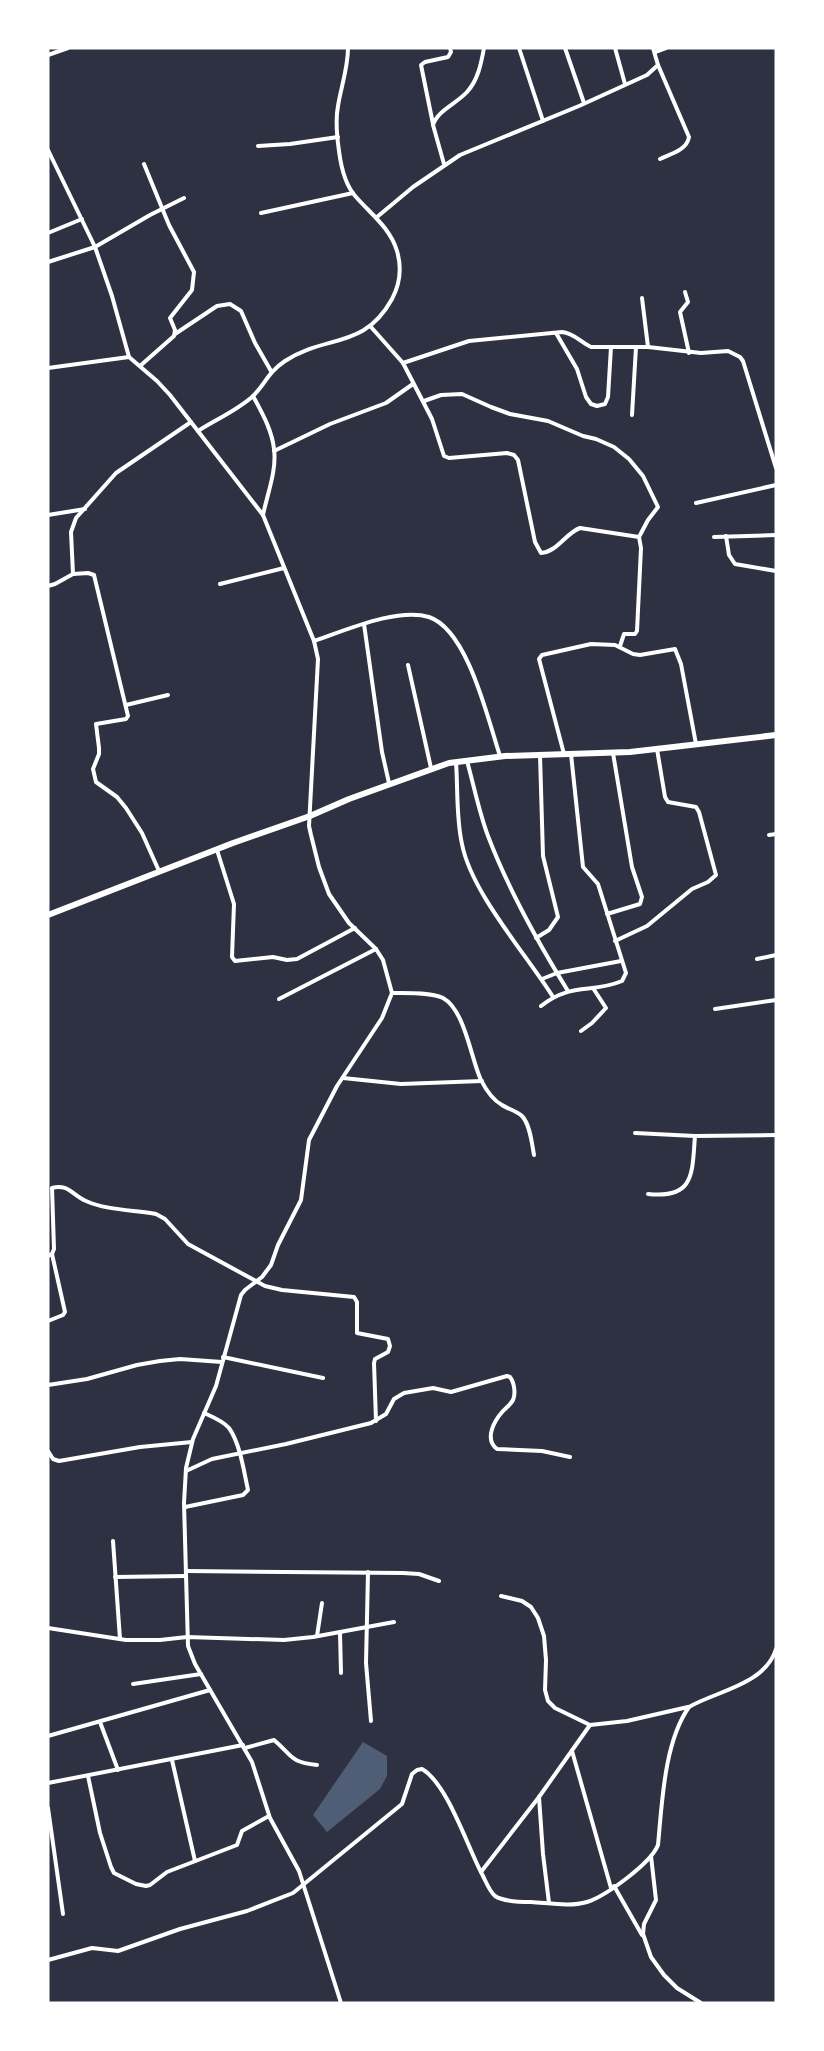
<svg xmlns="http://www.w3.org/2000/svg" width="824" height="2051" viewBox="0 0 824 2051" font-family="Poppins,sans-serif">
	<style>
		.water { fill: #4f5d75 }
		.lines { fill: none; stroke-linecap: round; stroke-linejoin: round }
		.minor { stroke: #fff; stroke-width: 4 }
		.trunk { stroke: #fff; stroke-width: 6 }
	</style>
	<rect width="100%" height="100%" fill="#2d3142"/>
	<path class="water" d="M363,1742l24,14v20l-7,13 -53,43 -14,-17z"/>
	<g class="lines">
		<g class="minor">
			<path d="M519,48l24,73"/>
			<path d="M565,48l19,55"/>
			<path d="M615,48l10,36"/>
			<path d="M655,52l11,-4"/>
			<path d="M48,55l20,-7"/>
			<path d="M658,65l31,72c-2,13 -18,17 -29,22"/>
			<path d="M433,124l-12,-59 4,-3 23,-5 3,-5 -1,-4"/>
			<path d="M258,146l32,-2 48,-7"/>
			<path d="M48,150l47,97 17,49 17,61 28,24 13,14 93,120 51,126 4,18 -9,167 2,9 8,32 10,27 20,29 27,26 7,11 9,33 -10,25 -45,68 -28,54 -8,60 -23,45 -7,20 -9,12 -17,13 -4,5 -25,91 -23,53 -7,29 -2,35 4,143 7,18 57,98 18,56 29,53 42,132"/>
			<path d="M444,164l-11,-39c5,-15 23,-21 34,-33 11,-12 14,-28 17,-44"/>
			<path d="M261,213l92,-20"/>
			<path d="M377,217l36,-30 47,-32 119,-49 68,-31 11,-10 -5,-17"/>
			<path d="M48,233l34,-14"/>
			<path d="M48,262l47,-15 55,-32 34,-17"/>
			<path d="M685,292l3,10 -8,10 9,41"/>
			<path d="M642,298l6,49"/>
			<path d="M371,327l32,36 29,56 12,37 5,2 58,-5 7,2 4,5 17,82 6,11c16,-1 25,-20 39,-25l59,9 2,11 -4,83 -2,3h-11l-4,12"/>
			<path d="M556,333l21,36 9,28 5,7 6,2 8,-2 3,-7 3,-50"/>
			<path d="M175,334l42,-28 13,-2 11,7 14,32 16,28"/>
			<path d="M403,363l66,-22 93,-9c12,1 18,10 29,15h57l53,6 27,-2 12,6 3,4 33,107"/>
			<path d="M140,366l34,-30 1,-6 -5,-12 22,-28 2,-18 -25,-47 -25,-61"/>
			<path d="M48,368l81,-11"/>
			<path d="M253,396c9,17 19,34 21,53 3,21 -7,46 -11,66"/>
			<path d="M424,401l17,-6 21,-1 29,13 19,7 38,7 35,15 13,3 18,8 15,12 14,17 15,31 -10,13 -9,17"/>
			<path d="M632,415l4,-68"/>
			<path d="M198,431c17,-11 38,-20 54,-34 13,-12 15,-24 33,-36 41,-27 79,-11 107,-62 8,-15 10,-31 5,-48 -7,-23 -25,-36 -41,-54 -11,-12 -15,-30 -17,-46 -2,-14 -4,-30 -1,-45 3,-19 10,-38 10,-58"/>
			<path d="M274,451l56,-27 56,-21 27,-19"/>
			<path d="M696,503l80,-18"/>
			<path d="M48,515l37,-6"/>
			<path d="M726,536l3,19 6,9 41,7"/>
			<path d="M714,537l62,-2"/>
			<path d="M73,574l15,-1 6,2 34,141 -2,3 -30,5 3,24v6l-6,15 3,13 21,15 9,11 16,25 17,38"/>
			<path d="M220,584l64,-16"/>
			<path d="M48,586l7,-2 18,-10 -2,-42 5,-14 40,-45 75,-51"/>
			<path d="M364,624l18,128 7,31"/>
			<path d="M314,641c30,-10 84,-34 115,-24 39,13 59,103 71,139"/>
			<path d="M408,665l23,103"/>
			<path d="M126,705l42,-10"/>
			<path d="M564,754l-25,-95 3,-4 49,-11 24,1 18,9 7,1 35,-6 6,15 15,80"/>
			<path d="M467,761c7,25 12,51 21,75 21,55 49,105 80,155"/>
			<path d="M456,762c2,27 0,56 6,82 9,48 64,110 91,153"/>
			<path d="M769,835l7,-1"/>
			<path d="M217,850l17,54 -2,53 3,4 38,-4 14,3 10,-1 58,-31"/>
			<path d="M607,914l33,-10 2,-7 -10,-30 -19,-114"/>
			<path d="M536,938l13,-8 9,-13 -15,-61 -3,-101"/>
			<path d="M615,941l32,-15 45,-37 16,-7 8,-7 -17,-63 -3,-5 -28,-5 -3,-5 -8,-48"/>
			<path d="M757,959l19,-4"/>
			<path d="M542,979l15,-6 64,-12"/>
			<path d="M392,993c14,0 39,-1 51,5 22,12 28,61 38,82 5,10 12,20 21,25 6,4 15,6 20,11 8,8 10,28 12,39"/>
			<path d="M279,999l97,-50"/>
			<path d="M541,1006c30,-24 50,-12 81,-25l4,-8 -28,-89 -15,-17 -12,-113"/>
			<path d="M715,1009l61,-9"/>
			<path d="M581,1031l11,-8 14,-15 -13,-20"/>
			<path d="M343,1078l58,6 81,-3"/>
			<path d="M635,1133l60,3 81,-1"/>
			<path d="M648,1194c47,5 44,-21 47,-58"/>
			<path d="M48,1256l4,-2 2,-5 -2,-61c16,-5 21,8 34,13 20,9 47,9 70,13l9,5 23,25 77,42 17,4 72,7 3,5v31l31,6 2,7 -2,6 -13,7 -1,4 2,58"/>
			<path d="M48,1321l15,-6 2,-3 -13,-58"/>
			<path d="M223,1357l100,21"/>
			<path d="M48,1385l39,-6 50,-14 23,-4 20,-2 42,3"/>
			<path d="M48,1451l5,8 6,2 81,-14 52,-5"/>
			<path d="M186,1471l26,-12 74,-15 85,-21 15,-9 8,-15 10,-6 29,-5 18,4 56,-16 3,1c4,5 6,16 3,23 -2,4 -7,8 -10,11 -9,10 -19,28 -6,38l45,2 28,6"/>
			<path d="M185,1507l58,-12 5,-5c-4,-18 -8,-47 -19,-62 -6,-7 -16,-11 -25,-15"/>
			<path d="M113,1541l7,98"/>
			<path d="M186,1571l217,2 16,1 20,7"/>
			<path d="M368,1572l-2,91 5,58"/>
			<path d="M115,1577l71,-1"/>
			<path d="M501,1596l21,5 9,6 7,11 6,18 2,24 -1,30 3,11 7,7 35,17 37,-4 61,-14"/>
			<path d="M48,1628l78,12h34l27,-3 97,3 29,-3 81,-15"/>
			<path d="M340,1633l1,40"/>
			<path d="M317,1636l5,-33"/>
			<path d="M133,1684l68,-10"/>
			<path d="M100,1722l18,48"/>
			<path d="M48,1736l162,-46"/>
			<path d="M245,1748l29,-8c19,16 15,22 43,25"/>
			<path d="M572,1751l39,137"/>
			<path d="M172,1760l23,101"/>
			<path d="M88,1776l12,57 11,34 3,6 22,11 10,2 4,-1 17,-13 70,-27 5,-14 27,-15"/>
			<path d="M48,1783l195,-38"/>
			<path d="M539,1797l4,57 6,49"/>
			<path d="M48,1808l15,106"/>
			<path d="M651,1856l5,44 -12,24 -1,10 8,23 13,18 13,13 24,15"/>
			<path d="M481,1872l58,-75 51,-72"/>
			<path d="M614,1886l28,49"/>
			<path d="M48,1960l44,-12 26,3 62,-22 67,-18 46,-18 109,-89 10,-30 5,-4 5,-1c26,15 46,80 61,107 3,6 7,16 12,20 9,6 26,6 36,6 18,1 39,5 56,0 19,-6 64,-39 71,-57 4,-41 6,-103 31,-138 27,-16 76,-22 87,-58"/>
		</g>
		<path class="trunk" d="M48,915l185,-72 77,-27 39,-17 100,-36 56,-7 125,-4 146,-17"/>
	</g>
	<rect width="824" height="2051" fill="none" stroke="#ffffff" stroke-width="99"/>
</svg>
